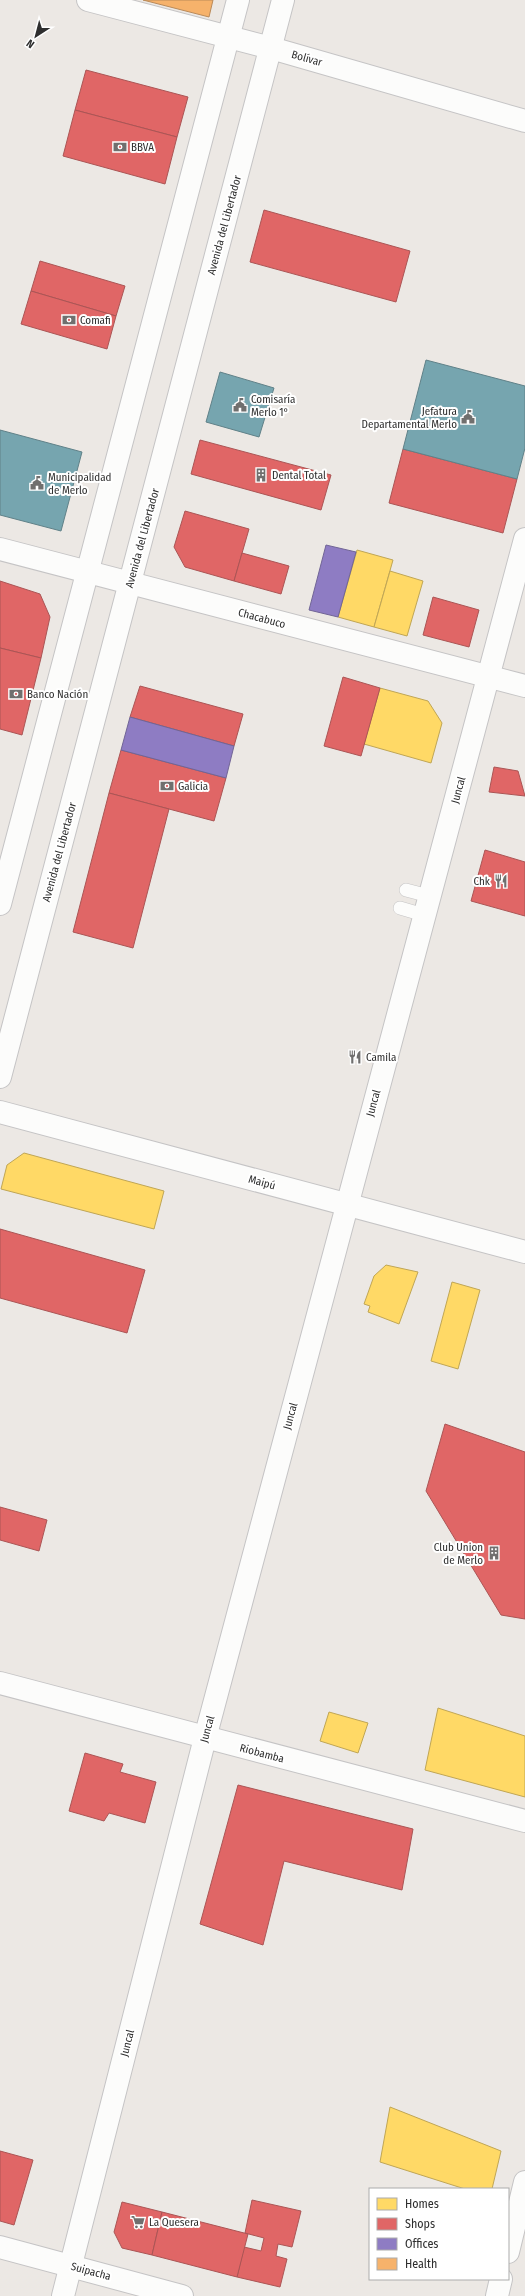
<svg xmlns="http://www.w3.org/2000/svg" width="525" height="2296" viewBox="0 0 525 2296" font-family="'Fira Sans Condensed',sans-serif">
	<style>
		.homes { fill: #ffd966; stroke: #c0a655 }
		.shops { fill: #e06666; stroke: #ab5555 }
		.offices { fill: #8e7cc3; stroke: #716596 }
		.health { fill: #f6b26b; stroke: #ba8a59 }
		.public { fill: #76a5af; stroke: #608188 }
		.lines { fill: none; stroke-linecap: round; stroke-linejoin: round }
		.service-casing { stroke: #c5c4c5; stroke-width: 14 }
		.minor-casing { stroke: #c5c4c5; stroke-width: 24 }
		.secondary-casing { stroke: #c5c4c5; stroke-width: 24 }
		.service { stroke: #fcfcfb; stroke-width: 13 }
		.minor { stroke: #fcfcfb; stroke-width: 22 }
		.secondary { stroke: #fcfcfb; stroke-width: 22 }
		.labels { text-anchor: middle; stroke-width: 4; stroke-linejoin: round; paint-order: stroke }
		.street-label { font-size: 11px; fill: #2e2e2e; stroke: #fff }
		.poi-label { font-size: 11px; fill: #2e2e2e; stroke: #fff; text-anchor: start }
	</style>
	<rect width="100%" height="100%" fill="#ece8e4"/>
	<g class="homes">
		<path d="M357,550l36,10 -19,67 -36,-10z"/>
		<path d="M390,571l33,10 -16,55 -33,-9z"/>
		<path d="M380,688l48,13 14,22 -11,40 -67,-19z"/>
		<path d="M24,1153l140,38 -10,38 -153,-40 6,-24z"/>
		<path d="M386,1265l32,7 -19,52 -31,-12 2,-6 -6,-2 10,-28z"/>
		<path d="M452,1282l28,8 -22,79 -27,-8z"/>
		<path d="M438,1708l87,28v61l-100,-27z"/>
		<path d="M329,1712l39,11 -10,30 -38,-12z"/>
		<path d="M390,2107l111,44 -9,38h-27l-85,-27z"/>
	</g>
	<g class="shops">
		<path d="M86,70l102,27 -11,40 -102,-27z"/>
		<path d="M75,110l102,27 -12,47 -102,-28z"/>
		<path d="M264,210l146,41 -14,51 -146,-40z"/>
		<path d="M40,261l85,25 -9,30 -85,-25z"/>
		<path d="M31,291l85,25 -9,33 -86,-25z"/>
		<path d="M200,440l131,35 -10,35 -130,-36z"/>
		<path d="M403,449l114,30 -14,54 -114,-30z"/>
		<path d="M185,511l64,18 -15,52 -49,-14 -11,-20z"/>
		<path d="M242,553l47,13 -8,28 -47,-13z"/>
		<path d="M0,581l40,13 10,23 -9,41 -41,-10z"/>
		<path d="M433,597l46,13 -10,37 -46,-12z"/>
		<path d="M0,648l41,10 -19,77 -22,-6z"/>
		<path d="M343,677l37,11 -19,68 -37,-10z"/>
		<path d="M140,686l103,28 -9,32 -104,-29z"/>
		<path d="M121,750l105,28 -12,43 -105,-28z"/>
		<path d="M494,767l24,4 7,25 -36,-4z"/>
		<path d="M109,793l60,16 -36,139 -60,-16z"/>
		<path d="M485,850l40,12v54l-54,-15z"/>
		<path d="M0,1229l145,41 -18,63 -127,-35z"/>
		<path d="M445,1424l80,28v167l-24,-4 -75,-124z"/>
		<path d="M0,1507l47,13 -8,31 -39,-11z"/>
		<path d="M85,1753l38,11 -3,8 36,10 -11,41 -36,-10 -5,8 -35,-10z"/>
		<path d="M238,1785l175,44 -11,61 -118,-29 -21,84 -63,-21z"/>
		<path d="M0,2151l33,9 -19,65 -14,-4z"/>
		<path d="M252,2200l49,11 -9,36 -14,-3 -2,12 11,3 -7,28 -43,-10 7,-30 17,4 3,-13 -19,-5z"/>
		<path d="M122,2202l40,10 -10,43 -30,-7 -8,-16z"/>
		<path d="M162,2212l86,22 -11,43 -85,-22z"/>
	</g>
	<g class="offices">
		<path d="M326,545l30,7 -18,65 -29,-7z"/>
		<path d="M130,717l104,29 -8,32 -105,-28z"/>
	</g>
	<path class="health" d="M143,0h70l-4,17z"/>
	<g class="public">
		<path d="M426,360l99,26v62l-8,31 -114,-30z"/>
		<path d="M220,372l54,16 -15,49 -53,-15z"/>
		<path d="M0,430l82,22 -21,79 -61,-16z"/>
	</g>
	<g class="lines">
		<g class="service-casing">
			<g id="service">
				<path d="M406,890l23,6"/>
				<path d="M400,908l24,7"/>
			</g>
		</g>
		<g class="minor-casing">
			<g id="minor">
				<path d="M88,0l183,48 254,73"/>
				<path d="M0,549l525,137"/>
				<path d="M0,1112l525,140"/>
				<path d="M0,1683l525,138"/>
				<path d="M0,2247l182,49"/>
				<path d="M508,2252l17,-70"/>
				<path d="M63,2296l142,-558 320,-1199"/>
				<path d="M497,2296l4,-17"/>
			</g>
		</g>
		<g class="secondary-casing">
			<g id="secondary">
				<path d="M0,904l238,-904"/>
				<path d="M0,1077l283,-1077"/>
			</g>
		</g>
		<use href="#service" class="service"/>
		<use href="#minor" class="minor"/>
		<use href="#secondary" class="secondary"/>
	</g>
	<defs>
		<g id="bank-bare" transform="scale(1.08)"><path d="M-6-4H6V4H-6ZM0-2.3a2.3 2.3 0 1 0 0 4.6a2.3 2.3 0 1 0 0-4.6Z" fill="#706f6e" stroke="#fff" stroke-width="2.5" paint-order="stroke"/></g>
		<g id="civic-bare" transform="scale(1.08)"><path d="M-.6-6.5H3V-4.5H.6V-3L4-1V1h2V6H-6V1h2V-1L-.6-3ZM-1.2 2.5V6h2.4V2.5Z" fill="#706f6e" stroke="#fff" stroke-width="2.5" paint-order="stroke"/></g>
		<g id="building-bare" transform="scale(1.08)"><path d="M-4-6H4V6H1V3H-1V6H-4ZM-2.5-4.3h1.7v1.8h-1.7ZM.8-4.3h1.7v1.8H.8ZM-2.5-1h1.7V.8h-1.7ZM.8-1h1.7V.8H.8Z" fill="#706f6e" stroke="#fff" stroke-width="2.5" paint-order="stroke"/></g>
		<g id="restaurant-bare" transform="scale(1.08)"><path d="M-5-6h1v4h1v-4h1v4h1v-4h1v5L-1.5 .5V6h-2V.5L-5-1ZM5-6V6H3V1.5H1.5Q1.5-4 5-6Z" fill="#706f6e" stroke="#fff" stroke-width="2.5" paint-order="stroke"/></g>
		<g id="supermarket-bare" transform="scale(1.08)"><path d="M-6-5.5h2.5l.6 2H6L4.5 2H-2.5L-4.4-4H-6ZM-1.5 3.2a1.3 1.3 0 1 0 .1 0ZM3 3.2a1.3 1.3 0 1 0 .1 0Z" fill="#706f6e" stroke="#fff" stroke-width="2.5" paint-order="stroke"/></g>
	</defs>
	<g fill-rule="evenodd">
		<use href="#bank-bare" x="120" y="147"/>
		<use href="#bank-bare" x="69" y="320"/>
		<use href="#civic-bare" x="240" y="405"/>
		<use href="#civic-bare" x="468" y="417"/>
		<use href="#building-bare" x="261" y="475"/>
		<use href="#civic-bare" x="37" y="483"/>
		<use href="#bank-bare" x="16" y="694"/>
		<use href="#bank-bare" x="167" y="786"/>
		<use href="#restaurant-bare" x="501" y="881"/>
		<use href="#restaurant-bare" x="355" y="1057"/>
		<use href="#building-bare" x="494" y="1553"/>
		<use href="#supermarket-bare" x="138" y="2222"/>
	</g>
	<g class="labels">
		<g class="street-label">
			<text transform="translate(307 58) rotate(16)" y="4">Bolívar</text>
			<text transform="translate(224 225) rotate(-75)" y="4">Avenida del Libertador</text>
			<text transform="translate(142 538) rotate(-75)" y="4">Avenida del Libertador</text>
			<text transform="translate(262 618) rotate(15)" y="4">Chacabuco</text>
			<text transform="translate(458 790) rotate(-75)" y="4">Juncal</text>
			<text transform="translate(59 852) rotate(-75)" y="4">Avenida del Libertador</text>
			<text transform="translate(373 1103) rotate(-75)" y="4">Juncal</text>
			<text transform="translate(262 1182) rotate(15)" y="4">Maipú</text>
			<text transform="translate(290 1416) rotate(-75)" y="4">Juncal</text>
			<text transform="translate(207 1729) rotate(-75)" y="4">Juncal</text>
			<text transform="translate(262 1753) rotate(15)" y="4">Riobamba</text>
			<text transform="translate(127 2043) rotate(-76)" y="4">Juncal</text>
			<text transform="translate(91 2271) rotate(15)" y="4">Suipacha</text>
		</g>
		<g class="poi-label">
			<text x="131" y="151">BBVA</text>
			<text x="80" y="324">Comafi</text>
			<text x="251" y="403">Comisaría<tspan x="251" dy="13">Merlo 1°</tspan></text>
			<text x="457" y="415" text-anchor="end">Jefatura<tspan x="457" dy="13">Departamental Merlo</tspan></text>
			<text x="272" y="479">Dental Total</text>
			<text x="48" y="481">Municipalidad<tspan x="48" dy="13">de Merlo</tspan></text>
			<text x="27" y="698">Banco Nación</text>
			<text x="178" y="790">Galicia</text>
			<text x="490" y="885" text-anchor="end">Chk</text>
			<text x="366" y="1061">Camila</text>
			<text x="483" y="1551" text-anchor="end">Club Union<tspan x="483" dy="13">de Merlo</tspan></text>
			<text x="149" y="2226">La Quesera</text>
		</g>
	</g>
	<rect x="369" y="2188" width="140" height="92" fill="#ffffff" stroke="#ababab"/>
	<rect x="377" y="2198" width="20" height="12" fill="#ffd966" stroke="#ababab"/>
	<text x="405" y="2208" font-size="12" fill="#2e2e2e">Homes</text>
	<rect x="377" y="2218" width="20" height="12" fill="#e06666" stroke="#ababab"/>
	<text x="405" y="2228" font-size="12" fill="#2e2e2e">Shops</text>
	<rect x="377" y="2238" width="20" height="12" fill="#8e7cc3" stroke="#ababab"/>
	<text x="405" y="2248" font-size="12" fill="#2e2e2e">Offices</text>
	<rect x="377" y="2258" width="20" height="12" fill="#f6b26b" stroke="#ababab"/>
	<text x="405" y="2268" font-size="12" fill="#2e2e2e">Health</text>
	<g transform="translate(36 36) rotate(216)" stroke="#ffffff" stroke-width="3" paint-order="stroke">
	<path d="M0-3L7 15L0 10L-7 15Z" fill="#2e2e2e"/>
	<text y="-6" font-size="11" font-weight="bold" text-anchor="middle" fill="#2e2e2e">N</text>
	</g>
</svg>
